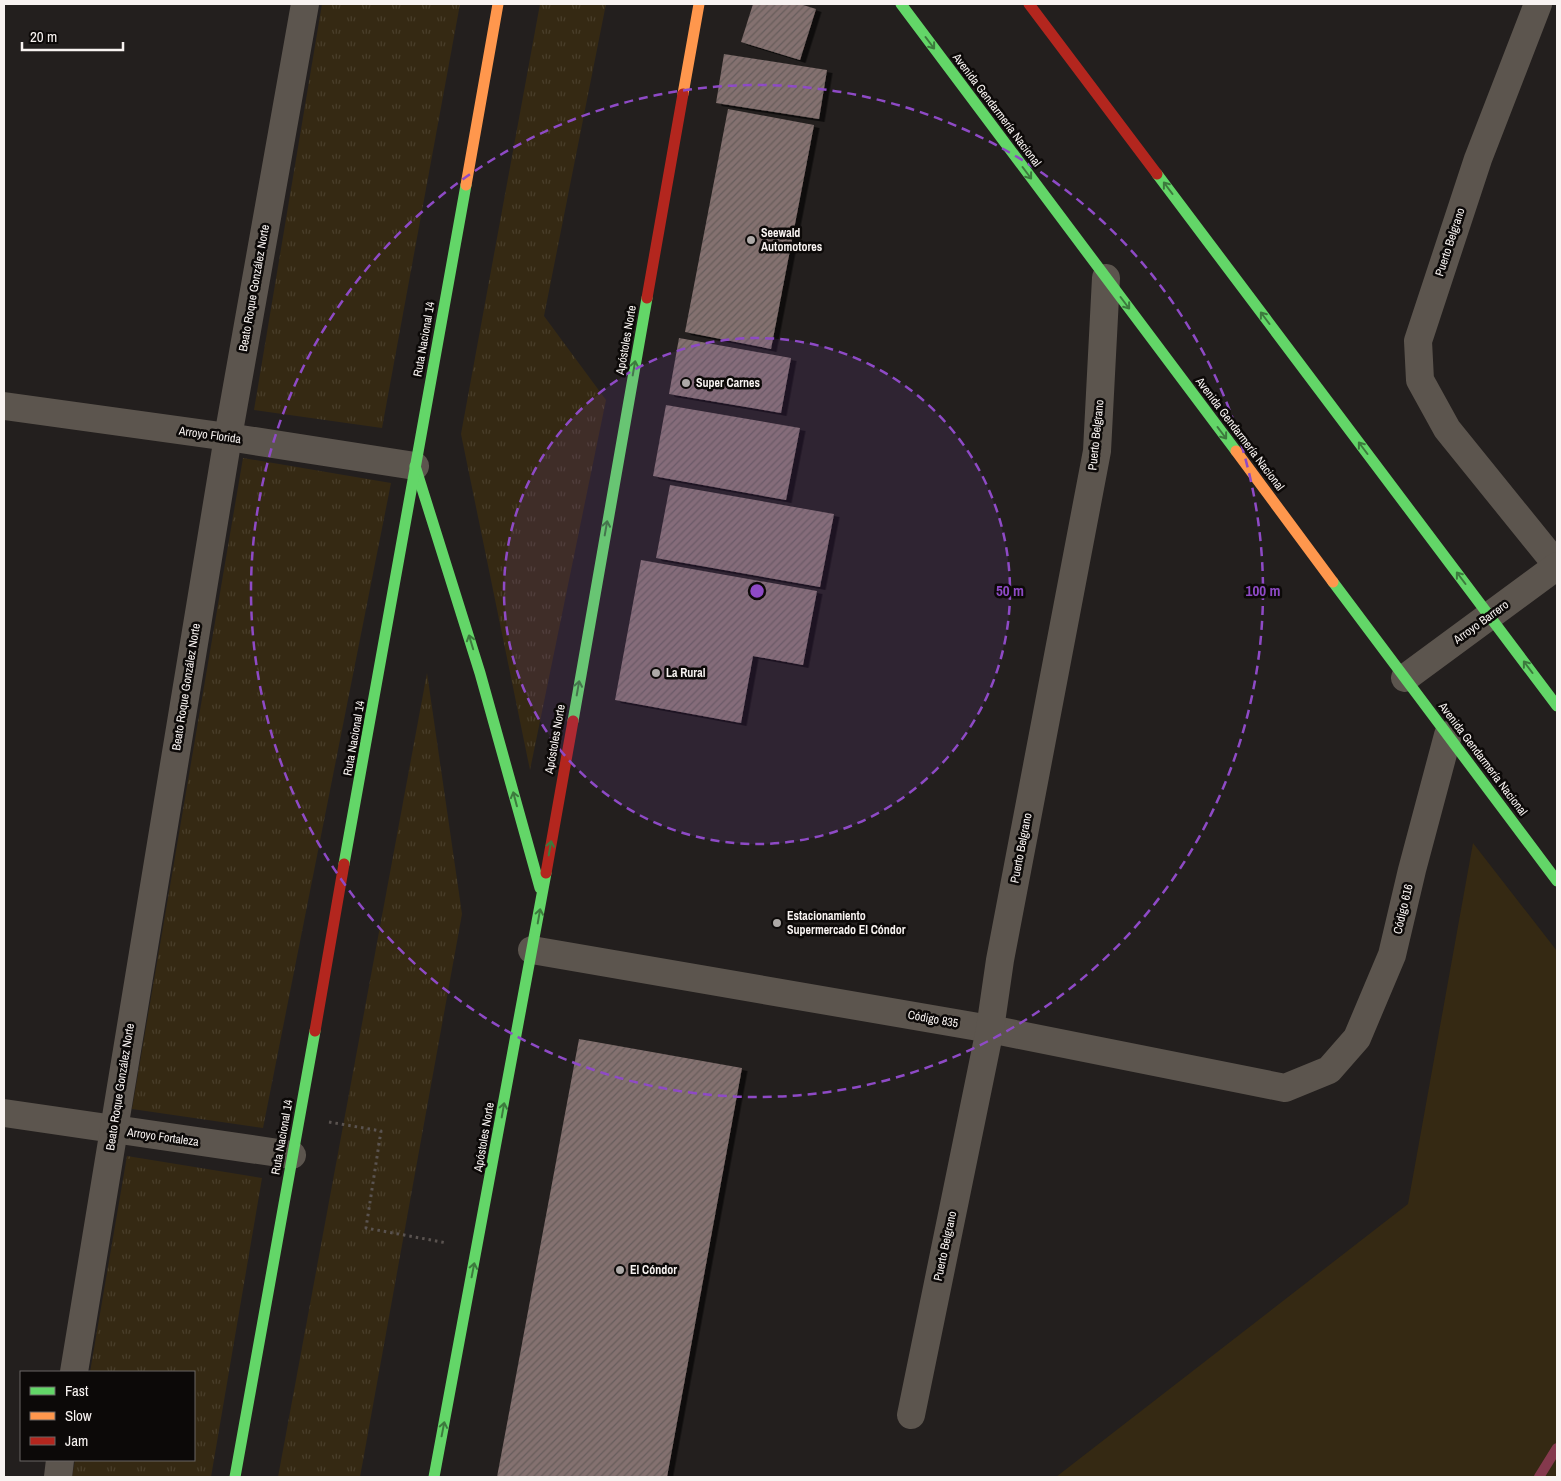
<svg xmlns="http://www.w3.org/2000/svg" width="1561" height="1481" viewBox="0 0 1561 1481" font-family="'Archivo Narrow',sans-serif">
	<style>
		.grass { fill: url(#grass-tufts) }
		.green { fill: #352913 }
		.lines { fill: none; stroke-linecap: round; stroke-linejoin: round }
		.stream { stroke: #85394d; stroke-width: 10 }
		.building { fill: url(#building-hatch); filter: url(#shadow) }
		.path { stroke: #5a5350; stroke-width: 3; stroke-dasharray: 2.5 4; stroke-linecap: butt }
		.street { stroke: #5c554e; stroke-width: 28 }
		.fast { stroke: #63d668; stroke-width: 11 }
		.slow { stroke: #ff974d; stroke-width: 11 }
		.jam { stroke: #b3261e; stroke-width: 11 }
		.oneway { stroke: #3c7a3d }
		.ring { fill: none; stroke: #8e4ac6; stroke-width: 2.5; stroke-dasharray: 9 6 }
		.poi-dot { fill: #ada9a7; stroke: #0c0908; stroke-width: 2 }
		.labels { text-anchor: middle; stroke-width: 5; stroke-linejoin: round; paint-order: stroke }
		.street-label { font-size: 12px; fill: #f8f3f1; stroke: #0c0908 }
		.poi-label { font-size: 12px; font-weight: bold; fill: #f8f3f1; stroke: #0c0908; text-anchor: start }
		.centre { fill: #8e4ac6; stroke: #0c0908; stroke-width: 2.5 }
		.ring-label { font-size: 15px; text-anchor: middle; font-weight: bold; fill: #8e4ac6; stroke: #0c0908; stroke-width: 5; stroke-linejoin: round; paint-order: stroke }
	</style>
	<defs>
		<pattern id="grass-tufts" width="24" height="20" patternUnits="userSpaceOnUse" patternTransform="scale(1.25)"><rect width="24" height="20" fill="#352913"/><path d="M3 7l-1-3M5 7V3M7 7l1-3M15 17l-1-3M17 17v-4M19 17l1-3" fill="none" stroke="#493e2a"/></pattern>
		<pattern id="building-hatch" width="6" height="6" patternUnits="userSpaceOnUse" patternTransform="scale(1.25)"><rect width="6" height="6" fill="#84716f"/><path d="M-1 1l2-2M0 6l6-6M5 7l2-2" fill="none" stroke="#675d5c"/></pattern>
		<filter id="shadow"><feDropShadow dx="5.5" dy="3" stdDeviation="0" flood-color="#0009"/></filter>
	</defs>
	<rect width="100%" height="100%" fill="#231f1e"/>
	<g class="grass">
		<path d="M322,4h138l-78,424 -128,-18z"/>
		<path d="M540,4h66l-62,312 62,84 -76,370 -69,-336z"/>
		<path d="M243,458l148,25 -128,645 -131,-19z"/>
		<path d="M427,673l35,241 -102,563h-82z"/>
		<path d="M127,1156l135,22 -51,299h-139l3,-17h119v-88h-104z"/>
	</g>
	<path class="green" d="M1473,843l84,108v526h-501l352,-273z"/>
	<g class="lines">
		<path class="stream" d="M1539,1477l18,-29"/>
	</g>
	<g class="building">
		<path d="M753,4h47l16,5 -16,51 -59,-18z"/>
		<path d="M724,54l103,16 -8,49 -103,-16z"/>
		<path d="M728,109l86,16 -43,224 -86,-17z"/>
		<path d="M679,338l112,20 -10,55 -112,-19z"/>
		<path d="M666,405l134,23 -14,72 -133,-24z"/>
		<path d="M670,485l164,29 -14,73 -164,-29z"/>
		<path d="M641,560l176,31 -14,74 -50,-9 -12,67 -126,-23z"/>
		<path d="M579,1039l163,29 -75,409h-170z"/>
	</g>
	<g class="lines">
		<path class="path" d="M329,1122l52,9 -15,97 81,15"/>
		<g class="street">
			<path d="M1538,4l-60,155 -60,182 2,39 27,49 110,136"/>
			<path d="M4,406l224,31 187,29"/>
			<path d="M1405,678l152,-112"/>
			<path d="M532,950l458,79 295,59 44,-18 28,-32 35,-83 20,-85 36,-135"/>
			<path d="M4,1113l288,42"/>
			<path d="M74,1372l154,-935 77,-433"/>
			<path d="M911,1415l79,-386 10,-69 97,-509 9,-173"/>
			<path d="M58,1477l2,-17"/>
		</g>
		<g class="fast">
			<path d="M901,4l335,447"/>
			<path d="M1157,174l400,532"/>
			<path d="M415,466l65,207 60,215"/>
			<path d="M1333,582l224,299"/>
			<path d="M573,721l74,-423"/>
			<path d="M344,864l122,-679"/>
			<path d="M235,1477l80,-446"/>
			<path d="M434,1477l112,-604"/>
		</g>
		<g class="slow">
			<path d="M683,94l16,-90"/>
			<path d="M466,185l32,-181"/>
			<path d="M1236,451l97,131"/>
		</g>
		<g class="jam">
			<path d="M1029,4l128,170"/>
			<path d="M647,298l36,-204"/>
			<path d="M546,873l27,-152"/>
			<path d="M315,1031l29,-167"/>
		</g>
	</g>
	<defs><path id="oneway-shaft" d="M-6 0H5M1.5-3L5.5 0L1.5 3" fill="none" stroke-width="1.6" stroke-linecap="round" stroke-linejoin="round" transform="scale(1.25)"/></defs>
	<g class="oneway">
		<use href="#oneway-shaft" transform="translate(930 43) rotate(53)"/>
		<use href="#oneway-shaft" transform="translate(1027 173) rotate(53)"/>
		<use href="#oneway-shaft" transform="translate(1168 188) rotate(-127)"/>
		<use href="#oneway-shaft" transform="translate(1125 303) rotate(53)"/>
		<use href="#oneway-shaft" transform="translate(1265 318) rotate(-127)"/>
		<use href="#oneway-shaft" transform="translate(634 368) rotate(-80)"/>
		<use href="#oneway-shaft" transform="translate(1222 433) rotate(53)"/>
		<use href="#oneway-shaft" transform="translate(1363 448) rotate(-127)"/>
		<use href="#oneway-shaft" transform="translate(606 528) rotate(-80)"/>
		<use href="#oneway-shaft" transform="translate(1461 578) rotate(-127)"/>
		<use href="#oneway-shaft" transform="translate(471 642) rotate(-107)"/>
		<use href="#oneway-shaft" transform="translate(1528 667) rotate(-127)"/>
		<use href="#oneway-shaft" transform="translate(578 688) rotate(-80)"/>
		<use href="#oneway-shaft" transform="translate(515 799) rotate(-105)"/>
		<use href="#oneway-shaft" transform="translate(550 848) rotate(-80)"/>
		<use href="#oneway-shaft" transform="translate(539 916) rotate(-80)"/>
		<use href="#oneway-shaft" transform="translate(503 1110) rotate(-80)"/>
		<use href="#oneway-shaft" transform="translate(473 1270) rotate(-79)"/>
		<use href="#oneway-shaft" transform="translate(443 1429) rotate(-79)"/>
	</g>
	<circle cx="757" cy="591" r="253" fill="#8e4ac6" fill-opacity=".12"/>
	<g class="ring">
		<circle cx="757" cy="591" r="253"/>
		<circle cx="757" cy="591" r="506"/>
	</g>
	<g class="poi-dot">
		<circle cx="751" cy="240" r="5"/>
		<circle cx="686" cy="383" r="5"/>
		<circle cx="656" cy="673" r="5"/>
		<circle cx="777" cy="923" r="5"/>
		<circle cx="620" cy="1270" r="5"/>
	</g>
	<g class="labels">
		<g class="street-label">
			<text transform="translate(997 110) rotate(53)" y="4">Avenida Gendarmería Nacional</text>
			<text transform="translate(1450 242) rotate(-72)" y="4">Puerto Belgrano</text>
			<text transform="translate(254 288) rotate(-80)" y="4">Beato Roque González Norte</text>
			<text transform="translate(424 339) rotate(-80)" y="4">Ruta Nacional 14</text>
			<text transform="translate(626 340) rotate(-80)" y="4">Apóstoles Norte</text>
			<text transform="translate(1240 434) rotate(53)" y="4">Avenida Gendarmería Nacional</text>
			<text transform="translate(210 435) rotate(8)" y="4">Arroyo Florida</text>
			<text transform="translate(1096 435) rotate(-84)" y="4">Puerto Belgrano</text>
			<text transform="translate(1481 622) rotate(-36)" y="4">Arroyo Barrero</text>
			<text transform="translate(186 687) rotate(-81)" y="4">Beato Roque González Norte</text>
			<text transform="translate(354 738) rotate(-80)" y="4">Ruta Nacional 14</text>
			<text transform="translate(555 739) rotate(-80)" y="4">Apóstoles Norte</text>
			<text transform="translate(1483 759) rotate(53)" y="4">Avenida Gendarmería Nacional</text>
			<text transform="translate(1021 848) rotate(-79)" y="4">Puerto Belgrano</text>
			<text transform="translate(1403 909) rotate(-77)" y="4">Código 616</text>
			<text transform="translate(933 1019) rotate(10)" y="4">Código 835</text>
			<text transform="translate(120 1087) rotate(-81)" y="4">Beato Roque González Norte</text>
			<text transform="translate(163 1137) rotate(8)" y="4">Arroyo Fortaleza</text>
			<text transform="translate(282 1137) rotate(-80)" y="4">Ruta Nacional 14</text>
			<text transform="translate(484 1137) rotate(-80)" y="4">Apóstoles Norte</text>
			<text transform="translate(945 1246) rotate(-78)" y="4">Puerto Belgrano</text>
		</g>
		<g class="poi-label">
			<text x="761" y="237">Seewald<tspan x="761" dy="14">Automotores</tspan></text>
			<text x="696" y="387">Super Carnes</text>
			<text x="666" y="677">La Rural</text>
			<text x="787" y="920">Estacionamiento<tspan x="787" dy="14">Supermercado El Cóndor</tspan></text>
			<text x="630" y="1274">El Cóndor</text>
		</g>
	</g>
	<circle cx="757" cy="591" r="8" class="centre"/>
	<g class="ring-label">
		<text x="1010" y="596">50 m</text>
		<text x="1263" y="596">100 m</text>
	</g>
	<rect width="1561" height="1481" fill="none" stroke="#f8f3f1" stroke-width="10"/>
	<rect x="20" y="1371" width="175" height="90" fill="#0c0908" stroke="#6a6765"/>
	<rect x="30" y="1387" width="25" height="8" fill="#63d668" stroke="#6a6765"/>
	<text x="65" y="1396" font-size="15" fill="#f8f3f1">Fast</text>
	<rect x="30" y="1412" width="25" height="8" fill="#ff974d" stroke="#6a6765"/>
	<text x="65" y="1421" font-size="15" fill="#f8f3f1">Slow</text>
	<rect x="30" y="1437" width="25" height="8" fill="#b3261e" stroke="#6a6765"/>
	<text x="65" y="1446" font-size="15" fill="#f8f3f1">Jam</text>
	<path d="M22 42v8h101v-8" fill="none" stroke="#f8f3f1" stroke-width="2.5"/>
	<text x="30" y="42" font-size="15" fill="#f8f3f1" stroke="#0c0908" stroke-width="4" paint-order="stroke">20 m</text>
</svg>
